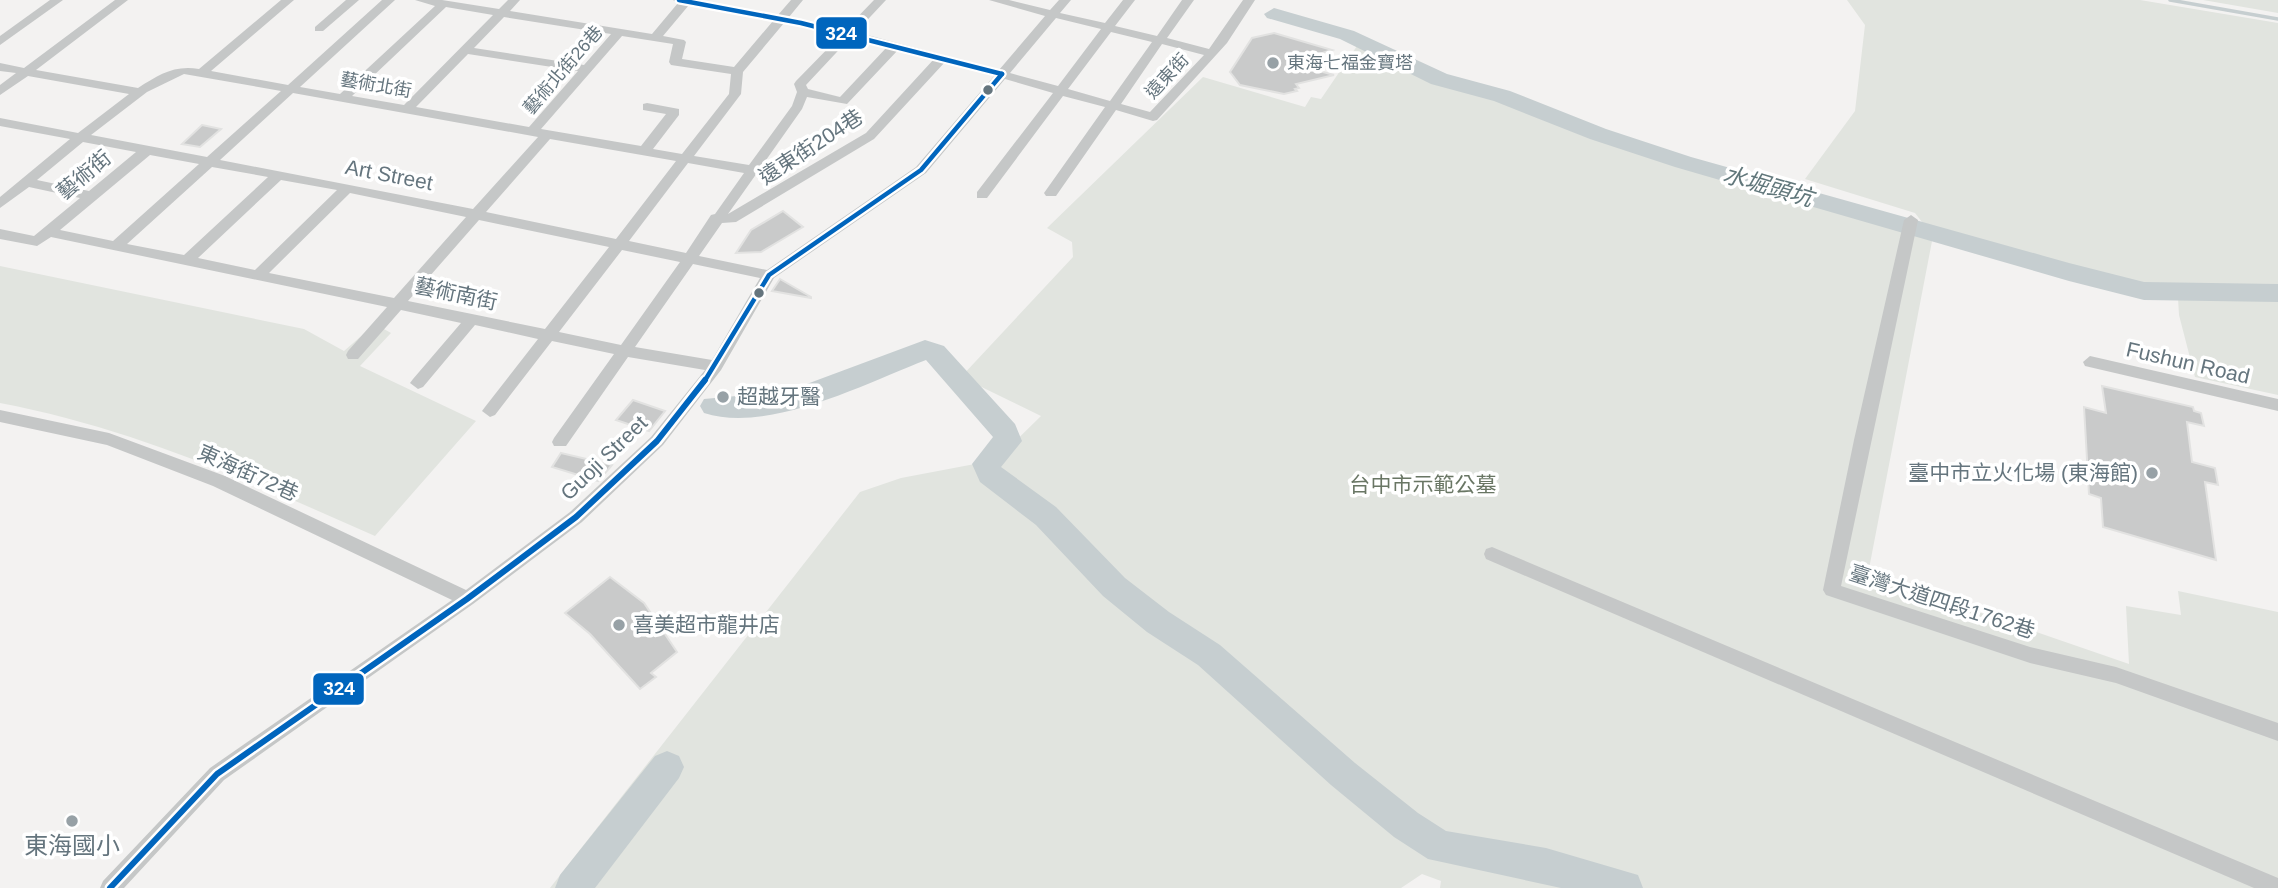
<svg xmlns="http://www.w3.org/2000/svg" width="2278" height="888" viewBox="0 0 2278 888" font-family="Arial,'Noto Sans TC',sans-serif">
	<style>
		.green { fill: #e1e4df }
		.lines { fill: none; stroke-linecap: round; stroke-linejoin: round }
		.stream { stroke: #c6ced0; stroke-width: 3.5 }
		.river { fill: #c6ced0; fill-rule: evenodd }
		.building { fill: #c9caca; stroke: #e2e2e1; stroke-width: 2 }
		.minor { fill: #c5c7c7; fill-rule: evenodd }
		.bus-1-far1-casing { stroke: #fff; stroke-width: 9 }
		.bus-1-casing { stroke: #fff; stroke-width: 11 }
		.bus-1-far1 { stroke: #0065bd; stroke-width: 4.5 }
		.bus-1 { stroke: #0065bd; stroke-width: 6 }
		.poi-dot { fill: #97a1a6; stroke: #fff; stroke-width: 2.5 }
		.bus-dot { fill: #65757e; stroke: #fff; stroke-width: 2.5 }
		.labels { text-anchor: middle; stroke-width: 7; stroke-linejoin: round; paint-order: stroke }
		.far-poi-label { font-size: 18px; fill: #65757e; stroke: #fff; text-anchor: start }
		.far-street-label { font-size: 18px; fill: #65757e; stroke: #fff }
		.street-label { font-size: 21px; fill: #65757e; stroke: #fff }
		.poi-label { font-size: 21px; fill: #65757e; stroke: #fff; text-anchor: start }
		.park-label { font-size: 21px; fill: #697664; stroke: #fff }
		.water-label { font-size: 23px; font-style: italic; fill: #61777b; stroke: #fff }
		.near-poi-label { font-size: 24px; fill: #65757e; stroke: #fff }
		.line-badge { stroke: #fff; stroke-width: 2.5 }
		.badge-label { font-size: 19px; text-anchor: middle; font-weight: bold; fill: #fff }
	</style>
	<rect width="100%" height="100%" fill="#f3f2f1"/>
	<g class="green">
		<path d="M1847,0h293l138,23v372l-83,-18 -16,-62 -1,-17c-84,-12 -164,-35 -245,-62l-65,338 261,90 -3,-58 55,9 -3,-24 100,21v276h-838l1,-7 -19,-7 -21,14h-851l310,-396 41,-14 95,-18 45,-44 -80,-39 112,-120 -1,-15 -25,-14 156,-151 102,30 6,-10 10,2 38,-56 80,39 63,16 95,38 335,99 -17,-22 -110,-34 50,-68 10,-86z"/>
		<path d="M2203,0h75v13z"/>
		<path d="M0,266l304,63 40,22 31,-27 16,9 -31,33 116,55 -101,115c-122,-54 -243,-108 -375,-133z"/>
	</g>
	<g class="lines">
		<path class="stream" d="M2170,0l108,19"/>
		<g class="river">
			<path d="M1274,8l80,23 93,43 63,17 96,38 85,28 378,106 75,19 134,2v18l-134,-2 -75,-19 -394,-114 -85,-28 -96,-38 -63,-17 -91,-45 -73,-21 -3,-4z"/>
			<path d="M925,340l19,6 71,78 7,17 -21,26 55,40 69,71 44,34 51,33 135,118 63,50 28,18 100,17 92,27 5,13h-82l-133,-29 -34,-22 -63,-52 -133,-120 -51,-33 -44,-36 -67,-71 -56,-43 -8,-18 21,-27 -67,-77c-60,23 -157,74 -222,53l-4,-7 4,-7 65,-6 27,-5z"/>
			<path d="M667,751l12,5 5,11 -5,11 -84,110h-40l5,-13 95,-119z"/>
		</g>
	</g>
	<g class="building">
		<path d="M1274,33l58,17 -42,13 44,12 -38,9 3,4 -4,1 2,2 -13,3 -44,-9 -10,-13 22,-34z"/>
		<path d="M202,125l19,4 -21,18 -18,-3z"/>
		<path d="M783,211l20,16 -42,25 -25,1 15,-23z"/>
		<path d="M780,279l31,18v1l-39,-7z"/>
		<path d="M2102,386l91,21 1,4 7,2 3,13 -17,-4 5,40 23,6 3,17 -13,-3 11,78 -113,-33 -2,-29 -12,-4 -5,-87 22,6z"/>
		<path d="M633,400l32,11 -16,20 -33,-11z"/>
		<path d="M561,453l51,12 -14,16 -46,-14z"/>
		<path d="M610,577l34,26 33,49 -26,21 5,4 -16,12 -50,-55 -25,-21z"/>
	</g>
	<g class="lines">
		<g class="minor">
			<path d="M50,0h13l-63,45v-9z"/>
			<path d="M115,0h13l-92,70 102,18c21,-13 35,-23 61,-19l82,-69h13l-83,71 77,14 94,-85h13l-95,87 40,7 95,-88 -20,-6h27l57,9 9,-9h12l-10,11 142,23 26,-31 -5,-3h26l79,15 13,-15h12l-14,17 56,13 29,-30h12l-30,32 143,38 46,-54 -56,-16h20l41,10 9,-10h12l-11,13 45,10 18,-23h12l-20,26 42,10 25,-36h12l-27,38 42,11 34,-49h12l-28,43 -70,77 -4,1 -37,-11 -60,86h-10l-2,-3 61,-86 -42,-11 -76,102h-10v-6l76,-99 -48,-14 -79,94 -152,105 -53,92 -58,75 -81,77 -109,82 -249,176 -100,108h-24l3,-7 107,-113 242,-168 -239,-114 -106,-41 -107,-23v-12l109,23 116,43 241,114 104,-78 81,-75 54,-67 -77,-13 -62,89h-12l-2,-4 2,-4 60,-84 -62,-13 -57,74 -5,2 -8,-6 3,-4 53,-68 -63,-14 -52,62 -5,2 -8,-6 3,-4 48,-56 -60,-13 -43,49h-10l-2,-4 2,-4 39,-44 -336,-70 -14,9 -37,-7v-10l34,7 46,-38 -51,-11 -29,21v-11l70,-58 -70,-13v-8l78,15 51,-39 -101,-18 -28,19v-10l16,-12 -16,-2v-8l24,5zM689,5l84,16 -39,46 -52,-8 4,-17 -2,-2 -21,-4zM446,7l47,8 -89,90 -52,-9zM504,17l107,17 -27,31 -110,-17zM1056,18l45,11 -43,57 -48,-13zM784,23l56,13 -44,45 -2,3 3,8 -5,14 -43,59 -55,-9 47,-62 2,-22zM1111,32l41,10 -42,59 -42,-12zM622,36l51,8 -4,18 2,3 60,9 -2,20 -47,60 -29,-5 26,-34v-6l-32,-6 -4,1v6l23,4 -25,32 -100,-17zM850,38l37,9 -47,50 -32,-8 -2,-4zM1162,44l42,11 -54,57 -29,-8zM898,50l36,9 -68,74 -138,81 74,-105 5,-12 40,7zM468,54l110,17 -49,56 -113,-20zM945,62l49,14 -78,91 -149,103 -68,-14 23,-33 14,-1 138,-83zM184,74l97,17 -74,66 -116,-22 56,-43zM293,93l245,44 -65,72 -253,-49zM550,139l126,22 -60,78 -130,-27zM83,142l53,10 -47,39 -52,-11zM150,155l49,9 -86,77 -53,-11zM688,163l56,10 -29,41 -4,1 -25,38 -57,-12zM212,167l56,10 -84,78 -57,-11zM281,180l56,10 -82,80 -57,-12zM350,193l116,24 -72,81 -125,-25zM479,220l130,27 -64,82 -137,-28zM622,250l58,12 -59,83 -62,-13zM693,264l67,14 -48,82 -77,-13z"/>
			<path d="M346,0h13l-36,31h-8v-4z"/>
			<path d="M1911,215l7,5 -77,366 189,61 86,20 162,56v18l-162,-58 -86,-20 -204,-68 -3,-5 31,-150 50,-220z"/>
			<path d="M2090,356l188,43v12l-193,-45 -2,-4z"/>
			<path d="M1492,547l786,331v10h-24l-768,-329 -2,-5 2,-5z"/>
		</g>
		<g class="bus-1-far1-casing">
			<g id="bus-1-far1">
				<path d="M679,0l122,23 201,51"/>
				<path d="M704,382l65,-107 152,-105 81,-96"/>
			</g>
		</g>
		<g class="bus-1-casing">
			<path id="bus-1" d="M110,888l107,-114 250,-175 109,-82 81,-76 48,-61"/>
		</g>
		<use href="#bus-1-far1" class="bus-1-far1"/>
		<use href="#bus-1" class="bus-1"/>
	</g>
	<g class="poi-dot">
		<circle cx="1273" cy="63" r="7"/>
		<circle cx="723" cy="397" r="7"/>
		<circle cx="2152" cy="473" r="7"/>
		<circle cx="619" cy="625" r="7"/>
		<circle cx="72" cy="821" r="7"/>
	</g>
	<g class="bus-dot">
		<circle cx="988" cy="90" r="6"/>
		<circle cx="759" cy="293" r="6"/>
	</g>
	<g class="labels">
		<g class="far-poi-label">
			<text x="1287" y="69">東海七福金寶塔</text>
		</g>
		<g class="far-street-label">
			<text transform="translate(563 70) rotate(-49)" y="6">藝術北街26巷</text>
			<text transform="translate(1167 76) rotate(-47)" y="6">遠東街</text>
			<text transform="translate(376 85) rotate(10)" y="6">藝術北街</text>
		</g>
		<g class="street-label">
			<text transform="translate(811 147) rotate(-33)" y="7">遠東街204巷</text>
			<text transform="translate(84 175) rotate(-40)" y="7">藝術街</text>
			<text transform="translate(389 175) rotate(11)" y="7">Art Street</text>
			<text transform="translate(456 294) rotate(12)" y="7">藝術南街</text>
			<text transform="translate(2188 363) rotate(13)" y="7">Fushun Road</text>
			<text transform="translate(604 458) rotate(-44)" y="7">Guoji Street</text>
			<text transform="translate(248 473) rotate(24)" y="7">東海街72巷</text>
			<text transform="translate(1942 602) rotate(18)" y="7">臺灣大道四段1762巷</text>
		</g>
		<g class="poi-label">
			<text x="737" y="404">超越牙醫</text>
			<text x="2138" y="480" text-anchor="end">臺中市立火化場 (東海館)</text>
			<text x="633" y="632">喜美超市龍井店</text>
		</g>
		<g class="park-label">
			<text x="1423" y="492">台中市示範公墓</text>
		</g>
		<g class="water-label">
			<text transform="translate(1768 186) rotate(16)" y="8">水堀頭坑</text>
		</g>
		<g class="near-poi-label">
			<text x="72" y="854">東海國小</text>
		</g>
	</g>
	<g class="line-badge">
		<rect x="815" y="16" width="53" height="34" rx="7" fill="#0065bd"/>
		<rect x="312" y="672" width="53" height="34" rx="7" fill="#0065bd"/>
	</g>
	<g class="badge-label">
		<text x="841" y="40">324</text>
		<text x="339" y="695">324</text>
	</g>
</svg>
